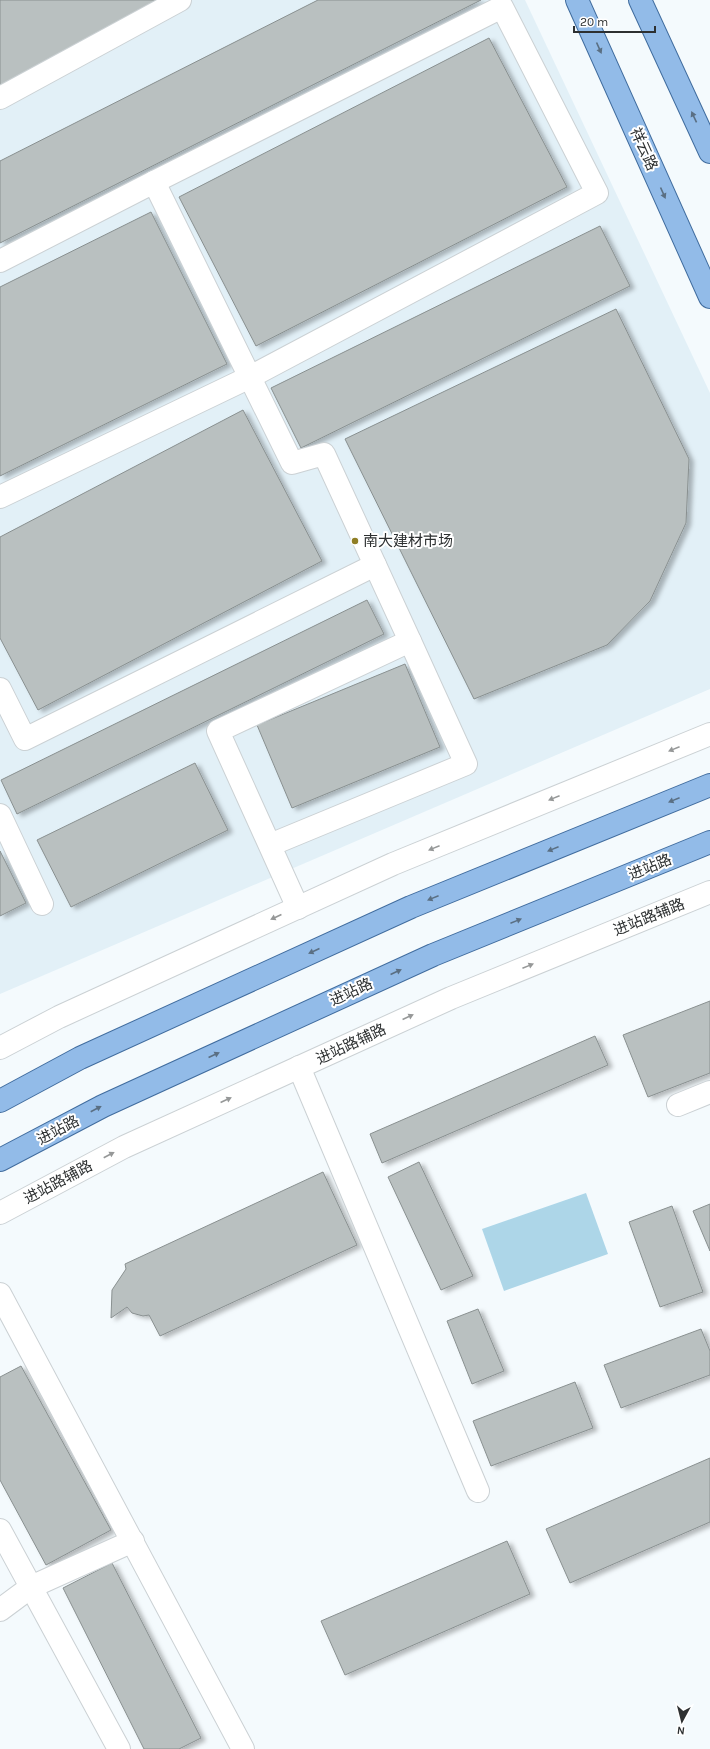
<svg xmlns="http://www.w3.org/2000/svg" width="710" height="1749" viewBox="0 0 710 1749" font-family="Karla,'Noto Sans SC',sans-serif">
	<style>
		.built { fill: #e2f0f7 }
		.green { fill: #add6e8 }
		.building { fill: #b9c0c0; stroke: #899090; filter: url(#shadow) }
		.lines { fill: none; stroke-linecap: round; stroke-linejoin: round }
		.minor-casing { stroke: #cbd1d4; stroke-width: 24 }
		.major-casing { stroke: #406c9e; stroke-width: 24 }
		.minor { stroke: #fff; stroke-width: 22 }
		.major { stroke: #92bbe8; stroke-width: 22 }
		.oneway { fill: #5a6f83 }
		.oneway2 { fill: #969898 }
		.poi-dot { fill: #8f7e25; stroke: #fff; stroke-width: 1.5 }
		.labels { text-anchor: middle; stroke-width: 4; stroke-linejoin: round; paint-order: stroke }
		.street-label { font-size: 15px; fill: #2d3031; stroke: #fff }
		.poi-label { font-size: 15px; fill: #2d3031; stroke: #fff; text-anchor: start }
	</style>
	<defs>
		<filter id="shadow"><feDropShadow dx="4.5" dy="2.5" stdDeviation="2" flood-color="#0004"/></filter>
	</defs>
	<rect width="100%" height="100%" fill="#f4fafd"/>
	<path class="built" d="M0,0h525l185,393v296l-710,305z"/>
	<path class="green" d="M586,1193l22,61 -104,37 -22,-62z"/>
	<g class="building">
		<path d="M0,0h168l-168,88z"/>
		<path d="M318,0h163l-481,243v-82z"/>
		<path d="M489,38l78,149 -311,159 -77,-149z"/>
		<path d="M151,212l76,152 -227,112v-189z"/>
		<path d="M600,226l30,60 -329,162 -30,-60z"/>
		<path d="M616,309l73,150 -3,64 -36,78 -43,44 -133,54 -129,-260z"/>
		<path d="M243,410l79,151 -284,149 -38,-72v-101z"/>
		<path d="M367,600l17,34 -367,180 -16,-34z"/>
		<path d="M405,664l35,83 -148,61 -35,-83z"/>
		<path d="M195,763l33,67 -157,77 -34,-67z"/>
		<path d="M0,851l26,52 -26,13z"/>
		<path d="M710,1001v72l-62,24 -25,-62z"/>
		<path d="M595,1036l13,29 -226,98 -12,-29z"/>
		<path d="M419,1162l54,114 -32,14 -53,-113z"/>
		<path d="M323,1172l34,73 -197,91 -11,-21 -6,1 -11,-3 -5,-6 -16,11 1,-28 14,-21 -1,-5z"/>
		<path d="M710,1204v47l-17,-40z"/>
		<path d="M672,1206l31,86 -43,15 -31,-85z"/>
		<path d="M478,1309l26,62 -32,13 -25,-63z"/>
		<path d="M701,1329l9,22v24l-89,33 -17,-43z"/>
		<path d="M21,1366l90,164 -65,35 -46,-85v-103z"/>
		<path d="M575,1382l18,46 -102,38 -18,-45z"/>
		<path d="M710,1458v64l-140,61 -24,-54z"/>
		<path d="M507,1541l23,53 -185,81 -24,-54z"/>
		<path d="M112,1563l89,175 -22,11h-35l-81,-161z"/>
	</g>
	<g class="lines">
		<g class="minor-casing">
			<g id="minor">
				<path d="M0,98l180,-98"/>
				<path d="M0,261l154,-79 138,281 32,-9 86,187"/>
				<path d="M0,497l250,-120 347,-184 -95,-186 -348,175"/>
				<path d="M0,689l25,50 350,-174"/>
				<path d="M0,815l42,89"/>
				<path d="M270,845l196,-81 -56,-123 -192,90 80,177"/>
				<path d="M0,1048l59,-31 334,-153 317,-130"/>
				<path d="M299,1067l179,424"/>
				<path d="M678,1105l32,-13"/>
				<path d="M0,1213l124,-66 327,-149 259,-106"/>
				<path d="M0,1294l243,455"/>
				<path d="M0,1530l31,57 -31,23"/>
				<path d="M119,1749l-88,-162 102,-46"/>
			</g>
		</g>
		<g class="major-casing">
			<g id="major">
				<path d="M577,0l133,297"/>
				<path d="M640,0l70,152"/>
				<path d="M0,1101l80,-43 331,-151 299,-122"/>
				<path d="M0,1160l103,-54 330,-151 277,-113"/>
			</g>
		</g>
		<use href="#minor" class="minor"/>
		<use href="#major" class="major"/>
	</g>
	<defs><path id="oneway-solid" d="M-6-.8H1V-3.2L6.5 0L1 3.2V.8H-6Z"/></defs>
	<g class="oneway">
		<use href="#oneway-solid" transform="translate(599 48) rotate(66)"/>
		<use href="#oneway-solid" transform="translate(694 117) rotate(-115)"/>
		<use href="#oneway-solid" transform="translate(663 193) rotate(66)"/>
		<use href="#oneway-solid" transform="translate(674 800) rotate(158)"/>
		<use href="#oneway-solid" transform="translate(553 849) rotate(158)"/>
		<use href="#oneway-solid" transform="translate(433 898) rotate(158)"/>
		<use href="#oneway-solid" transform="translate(516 921) rotate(-22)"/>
		<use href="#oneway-solid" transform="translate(314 951) rotate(156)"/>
		<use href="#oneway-solid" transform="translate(396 972) rotate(-25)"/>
		<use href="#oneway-solid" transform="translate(214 1055) rotate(-25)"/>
		<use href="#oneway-solid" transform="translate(96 1109) rotate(-28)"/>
	</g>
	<g class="oneway2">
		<use href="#oneway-solid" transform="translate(674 749) rotate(158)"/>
		<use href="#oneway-solid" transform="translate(554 798) rotate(158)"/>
		<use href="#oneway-solid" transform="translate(434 848) rotate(158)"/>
		<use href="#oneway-solid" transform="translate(276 917) rotate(155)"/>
		<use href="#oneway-solid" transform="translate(528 966) rotate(-22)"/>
		<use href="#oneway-solid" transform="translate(408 1017) rotate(-25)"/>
		<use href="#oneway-solid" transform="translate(226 1100) rotate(-25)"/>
		<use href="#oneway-solid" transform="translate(109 1155) rotate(-28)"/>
	</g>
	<circle class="poi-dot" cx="355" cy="541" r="4"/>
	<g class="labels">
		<g class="street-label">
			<text transform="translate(644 149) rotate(66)" y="5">祥云路</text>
			<text transform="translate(650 867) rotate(-22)" y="5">进站路</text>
			<text transform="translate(649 917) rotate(-22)" y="5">进站路辅路</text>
			<text transform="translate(351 992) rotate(-25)" y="5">进站路</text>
			<text transform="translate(351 1044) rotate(-25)" y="5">进站路辅路</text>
			<text transform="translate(58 1130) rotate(-28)" y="5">进站路</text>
			<text transform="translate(58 1182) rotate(-28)" y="5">进站路辅路</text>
		</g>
		<g class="poi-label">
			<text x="363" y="546">南大建材市场</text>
		</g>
	</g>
	<g transform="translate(682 1721) rotate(187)" stroke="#ffffff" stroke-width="3" paint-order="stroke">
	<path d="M0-3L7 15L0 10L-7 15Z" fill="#2d3031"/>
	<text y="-6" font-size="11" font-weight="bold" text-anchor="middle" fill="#2d3031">N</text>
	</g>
	<path d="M574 26v6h81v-6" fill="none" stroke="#2d3031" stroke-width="2"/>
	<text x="580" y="26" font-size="12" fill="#2d3031" stroke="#ffffff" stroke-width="3" paint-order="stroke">20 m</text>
</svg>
